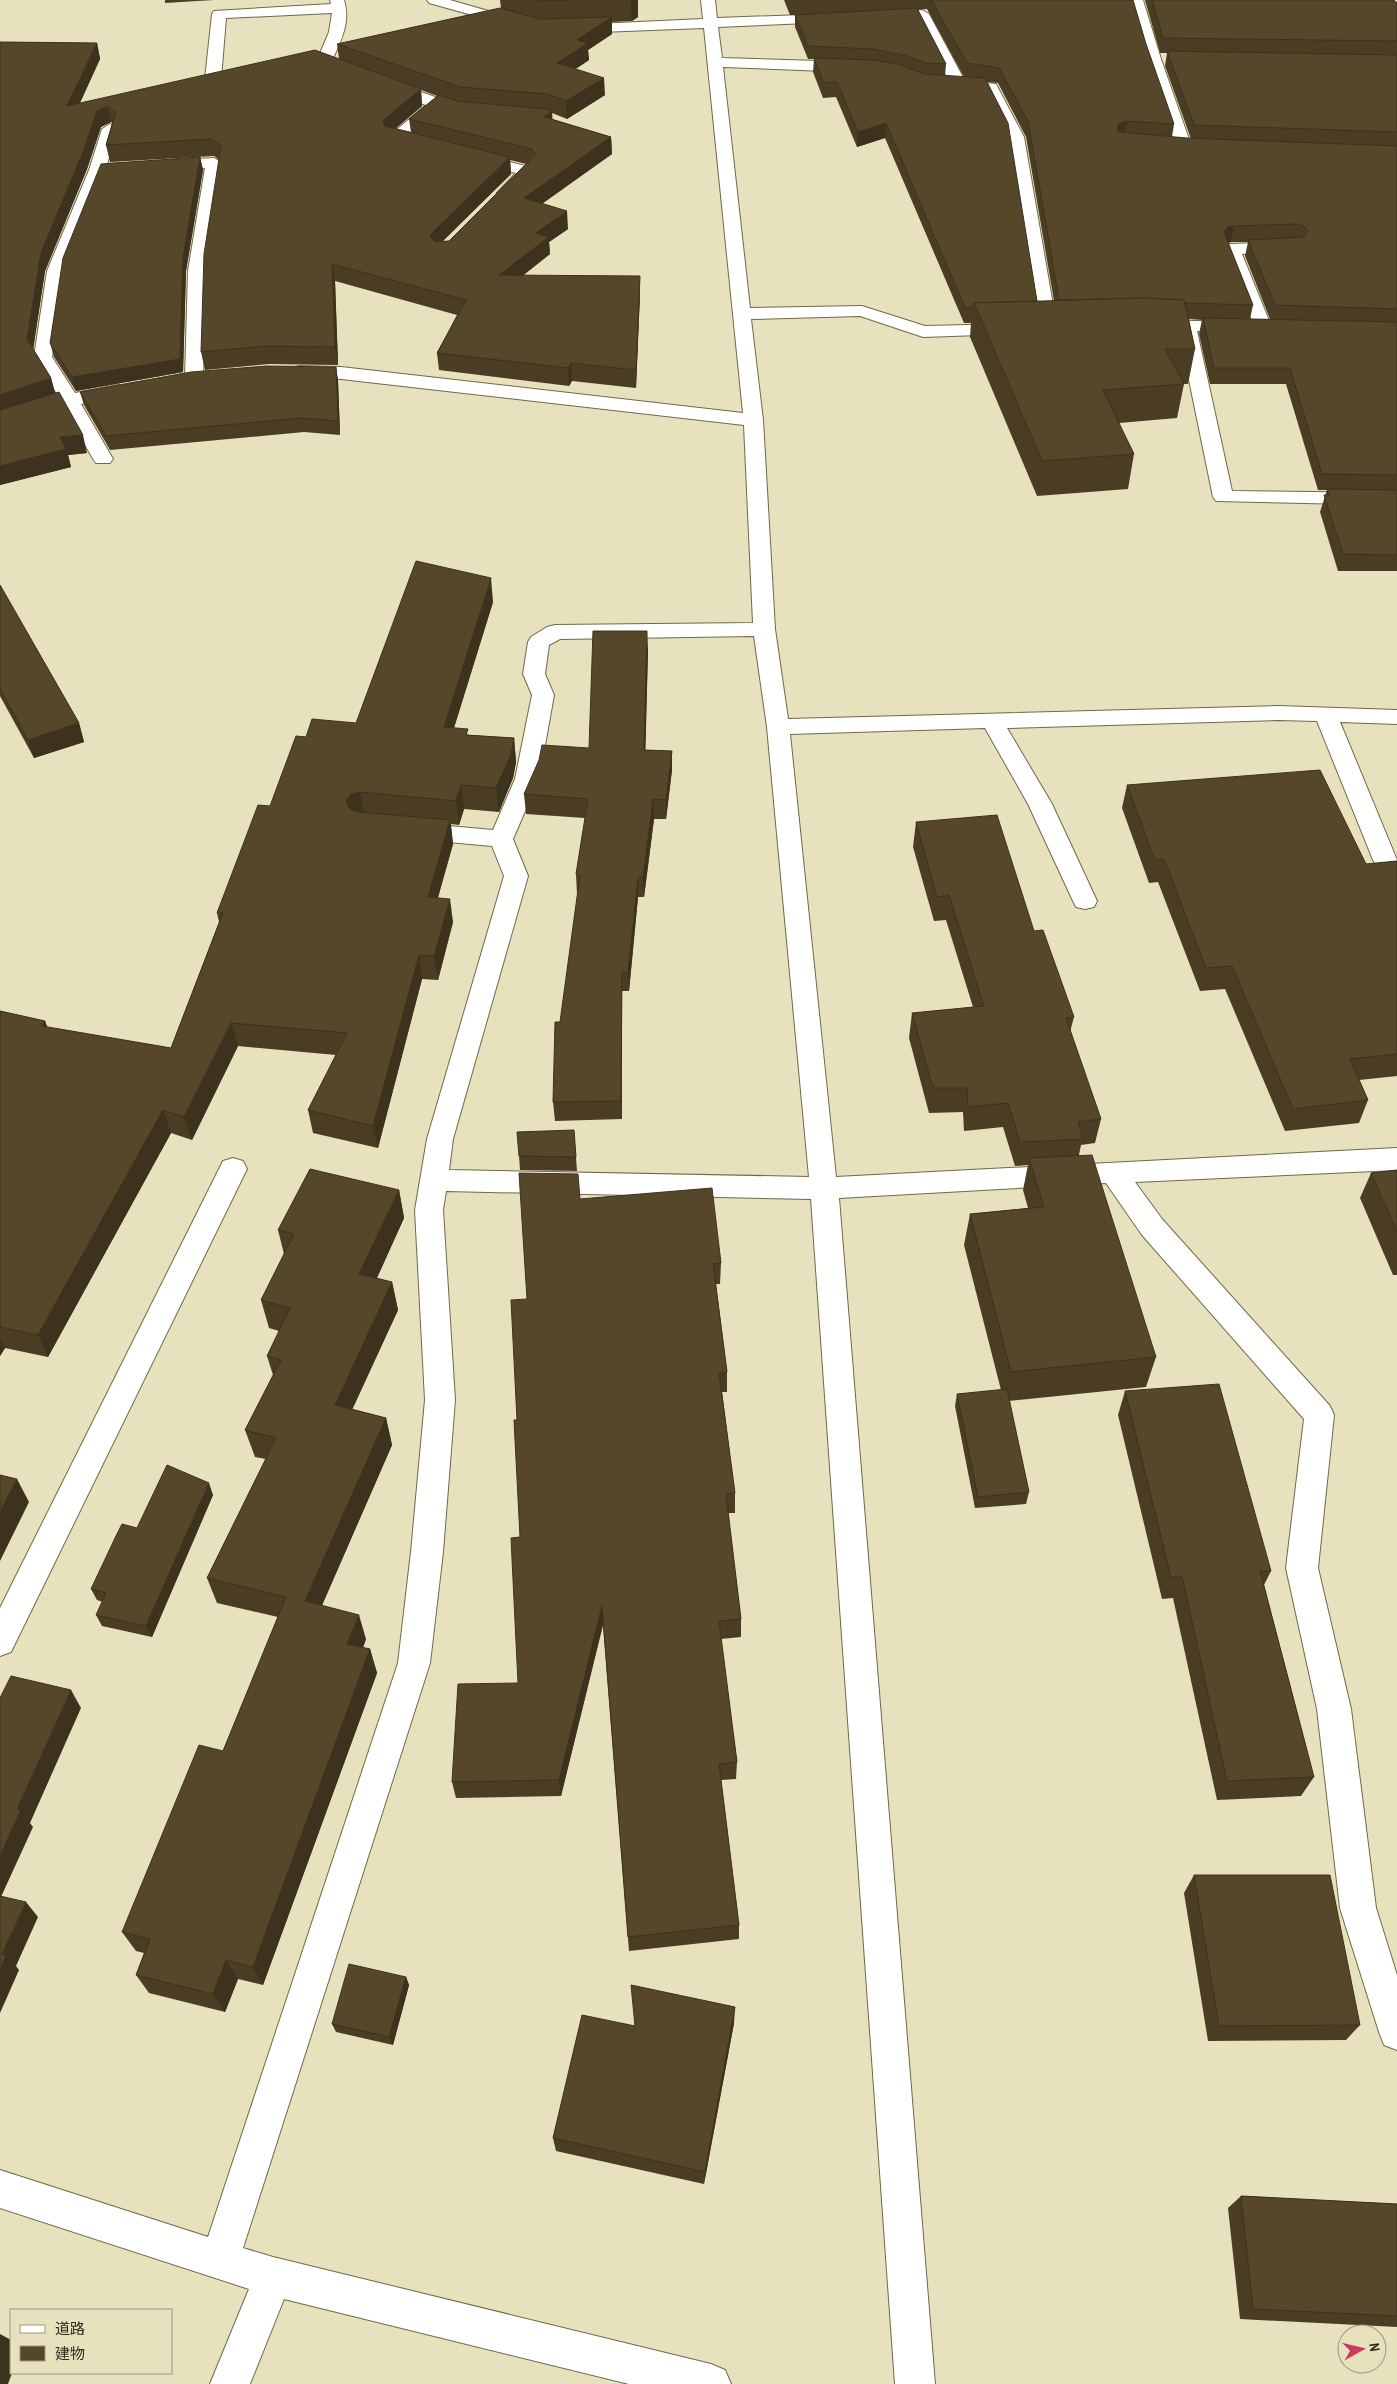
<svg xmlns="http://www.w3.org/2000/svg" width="1397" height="2384" viewBox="0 0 1397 2384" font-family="'Archivo Narrow','Noto Sans JP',sans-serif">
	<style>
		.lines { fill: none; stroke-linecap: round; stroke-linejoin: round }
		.minor-casing { stroke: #6f6949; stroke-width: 2 }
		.minor { fill: #fff; fill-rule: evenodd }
		.wall { fill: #4a3d24; fill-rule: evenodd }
		.shaded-wall { fill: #3c321d }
		.building { fill: #56472a; stroke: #3c321d }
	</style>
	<rect width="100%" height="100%" fill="#e7e1bd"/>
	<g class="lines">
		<g class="minor-casing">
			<g id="minor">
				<path d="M330,0h14c7,22 -3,40 -12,61l129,45 12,2 2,3 -2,3 -14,2 -19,-7 -33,28 18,5 2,3 -2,3 -6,2 -30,-8 -2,-3 2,-3 37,-31 -107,-39 -3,-3 13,-31 3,-19 -106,5 -5,61 -8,5 -8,-5 7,-65 2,-3 117,-7z"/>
				<path d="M427,0h23l70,20 2,3 -7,4 -86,-24z"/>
				<path d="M701,0h14l2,18 114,-4 7,4 -7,4 -113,5 4,31 129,4 8,5 -8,5 -128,-5 27,241 112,-2 63,20 84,-2 6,1 3,4 -3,4 -6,1 -86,3 -63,-21 -109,3 12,101 12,209 13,90 490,-13 119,4v14l-57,-2 57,138 -4,6 -8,2 -8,-2 -4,-6 -56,-139 -39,-1 -271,8 45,76 45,97 -3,6 -9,2 -9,-2 -3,-6 -45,-97 -43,-76 -195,6 46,443 561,-29v22l-262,12 27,37 168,187 4,9 -16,153 33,141 25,199 21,67v75l-13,-5 -5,-13 -39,-124 -23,-199 -31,-141 18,-149 -162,-184 -36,-52 -267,15 96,1186h-40l-84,-1185 -365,-8 -3,19 12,190 -12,152 -13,111 -187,585 30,9 438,107 14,6 6,14h-102l-345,-85 -34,85h-40l39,-95 -249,-81v-38l208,67 190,-574 13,-111 14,-152 -10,-190 12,-71 77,-263 -12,-30 -77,-7 -8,-2 -4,-6 4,-6 8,-2 78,7 22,-51 17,-84 -9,-21 5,-32 3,-5 16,-10 8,-2 198,-2 -9,-198 -403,-46 -42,-1 -7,-2 -2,-4 2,-4 7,-2 42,1 402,46 -39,-385 -130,5 -7,-4 7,-4 129,-6zM754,636l13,91 42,450 -360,-7 4,-31 75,-263 -15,-37 26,-60 15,-84 -9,-21 4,-29 11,-6z"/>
				<path d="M1129,0h14l18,59 29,83 26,3 2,3 -2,3 -32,1 -8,-5 -31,-88z"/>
				<path d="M922,10l7,4 36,67 31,3 28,53 33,191 -3,4h-12l-3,-4 -31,-191 -23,-46 -38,-3 -3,-3 5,-4 -32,-62 -35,1 -7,-4 7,-4z"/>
				<path d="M110,124l8,5 -11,35 107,-6 8,5 -16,108 -3,107 -2,4h-14l-2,-4 3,-107 17,-103 -102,7 -38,96 -13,86 23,36 43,-8 7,2 2,4 -2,4 -44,9 32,55 -3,4h-14l-3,-4 -28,-51 -65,19v-12l59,-18 -25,-40 13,-86 42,-101 13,-41z"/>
				<path d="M476,153l57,15 2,3 -24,26h-12l-2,-4 19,-20 -46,-12 -2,-3 2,-3z"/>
				<path d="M1284,242l6,1 3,4 -3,4 -48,3 30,74 -3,4h-12l-35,-83 3,-4 6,-1z"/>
				<path d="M1152,320l87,2 6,1 3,4 -3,4 -6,1 -42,-1 35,160 165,2v12l-181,-4 -3,-4 -34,-166 -33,-2 -3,-4 3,-4z"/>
				<path d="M233,1158l10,3 4,8 -236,483 -11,4v-48l219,-439 4,-8z"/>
			</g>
		</g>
		<use href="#minor" class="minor"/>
	</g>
	<g class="wall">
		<path d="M165,0h49l-49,3z"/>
		<path d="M500,0h138v17l-6,4 -20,1v12l-24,16 1,10 -14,9 30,26 -38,24 -15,-6v6l59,18 1,17 -70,50 26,25 -19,13 1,12 -27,21 117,18 -4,95 -64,-7 -3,5 -130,-16 -2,-17 20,-38 -122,-34 3,84 -69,-1 -64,6 -4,-18 18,-192 -5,-4 -104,6 -4,-17 6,-22 -1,-1 -10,5 -14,42 -42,102 -12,78 18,29 4,16 32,59 -19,2 3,12 -71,18v-443l97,1 3,16 -20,44 259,-44 -2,-15 164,-36zM421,90l16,6 -28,23 2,13 -16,-3 27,-23zM510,160l16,4 -77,77h-7l69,-67z"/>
		<path d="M784,0h349l13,44 28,80 -2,13 19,2 -26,-73 2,-13h-7l-15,-53h249l1,2h2v569h-59l-18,-59 7,-22h-9l-32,-106h-76l-11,-50 3,-14 -13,-1 6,30 -7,35h-4l-7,34 -58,5 15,31 -6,35 -91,7 -67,-159 1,-14h-7l-79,-185 -28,9 -21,-50 -13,1 -10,-26 1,-13h-6l-13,-32v-12h-5zM927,9l37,68 -19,-1 1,-12 -29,-54zM987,82l11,1 28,54 28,164h-17zM1231,242h17l-3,14 25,63h-20l3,-14 -25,-62z"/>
		<path d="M200,157l3,13 -17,101 -3,101 -107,19 -22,-34 -4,-14z"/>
		<path d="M336,367l2,14 2,54 -36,-3 -194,18 -26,-45 -4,-13z"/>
		<path d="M0,585l79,138 5,19 -50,16 -34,-62z"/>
		<path d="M493,602l-39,126 15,7 45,3 2,24 -3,16 -14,34 -35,-3 -5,16 -8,-1 2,20 -15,54 15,24 -15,58 -16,-1 -44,169 -65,-15 -5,-23 28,-55 -98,-9 -46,94 -21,-7 -123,224 -43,-9 -5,8v-345l45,10 2,6 124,21 48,-126 -2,-9 89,-176 50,-14z"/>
		<path d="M648,650l-3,100 27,1v19l-6,49h-12l-10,78h-6l-9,94h-7v128l-67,2 -2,-19 7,-80 18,-128h-1l-1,-20 9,-56 -59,-4 -2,-20 65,-46z"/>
		<path d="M1127,785l239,79 31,-3v215l-38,4 9,20 -9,23 -74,8 -60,-142 -25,2 -42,-109 -9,1 -27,-75z"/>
		<path d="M916,822l118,109 40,86 -4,15 31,87 -6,24 -14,2 -2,10 77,202 -10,30 -137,14 20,91 -3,12 -51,4 -20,-102 2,-12 44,-4 -37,-145 6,-31 58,-6 -5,-18 5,-25 -13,1 -12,-39 -39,4 -1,-19 -34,1 -20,-75 3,-25 61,-6 -27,-87 -12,1 -21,-74z"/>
		<path d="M574,1130l3,41 -57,-1 -1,-14z"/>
		<path d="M1397,1170v105h-4l-33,-77 11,-25z"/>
		<path d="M399,1190l5,28 -27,60 15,4 6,28 -46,99 34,9 6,27 -70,160 44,34 -3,9 7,1 7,24 -114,312 -25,-6 -13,33 -76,-19 -13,-18 8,-22 -8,-2 -14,-19 101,-181 55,-134 -61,-14 -10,-25 59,-119 -11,-2 -10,-27 28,-55 -6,-19 12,-25 -10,-3 -8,-28 23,-46 -6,-24z"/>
		<path d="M580,1199l141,64 -1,21h-4l11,88v20h-5l13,101v20h-7l13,106v18l-20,2 16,123 -1,17 -15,1 18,145v14l-110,12 -26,-326 -42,171 -105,2 -4,-16 66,-99 2,-146 -3,-117 10,-121z"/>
		<path d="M1125,1391l146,180 -7,14 50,192 -13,19 -84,4 -44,-202 -11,1 -44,-184z"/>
		<path d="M213,1495l-61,142 -50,-11 -6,-11 7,-13 -6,-2 -6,-11 46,-61z"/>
		<path d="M1194,1875l166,150 -14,15 -138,1 -24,-148z"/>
		<path d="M406,1977l3,8 -16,60 -57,-13 -4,-8z"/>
		<path d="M734,2023l-30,161 -148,-33 -3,-13 82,-112z"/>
		<path d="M1241,2196l156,8v123l-157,-8 -12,-111z"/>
	</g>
	<g class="shaded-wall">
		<path d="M631,0h7v17l-6,4z"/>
		<path d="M612,17v17l-24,16 1,10 -31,21 -1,-18 20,-23z"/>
		<path d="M97,43l3,16 -29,63 -4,-16z"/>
		<path d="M604,78l1,17 -38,24 -1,-18z"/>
		<path d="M421,89l1,17 -34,29 -5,-14 3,-3z"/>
		<path d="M107,106l4,16 -10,5 -14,42 -42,102 -13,86 -5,-18 14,-86 56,-142z"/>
		<path d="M552,111l1,17 -9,-11z"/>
		<path d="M1127,121l-3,15 -8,3 1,-10 2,-5z"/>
		<path d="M886,123l-1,15 -28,9 1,-15z"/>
		<path d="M611,137l1,17 -87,61 -1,-17z"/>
		<path d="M200,157l3,13 -17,101 -3,101 -107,19 -4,-14 111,-119z"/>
		<path d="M510,157l1,17 -75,74 -6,-12 4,-5z"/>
		<path d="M567,211l1,18 -19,13 1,12 -49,39 -2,-18 37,-42z"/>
		<path d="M1234,226l-3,16 -6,1 -1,-11 4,-5z"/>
		<path d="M332,264l3,17 3,84 -3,-18z"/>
		<path d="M640,276v17l-4,95v-18z"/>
		<path d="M571,363l1,18 -3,5 -1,-18z"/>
		<path d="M336,367l2,14 2,54 -2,-14z"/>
		<path d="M51,378l5,18 -56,18v-19z"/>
		<path d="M83,435l4,18 -19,2 3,12 -71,18v-19l60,-29z"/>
		<path d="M491,578l2,24 -46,148 -3,-23z"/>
		<path d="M647,631l1,19 -3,119 -1,-19z"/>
		<path d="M79,723l5,19 -50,16 -6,-18z"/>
		<path d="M514,738l2,24 -3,16 -14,34 -3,-24z"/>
		<path d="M672,751v19l-6,49v-19z"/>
		<path d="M461,785l3,24 -5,16 -3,-24z"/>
		<path d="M360,792l4,24 -14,9 -4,-24 5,-7z"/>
		<path d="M653,799l1,20 -10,78 -1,-19z"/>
		<path d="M450,820l3,24 -22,76 -3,-23z"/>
		<path d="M638,878v19l-9,94 -1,-19z"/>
		<path d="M450,899l3,23 -15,58 -4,-24z"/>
		<path d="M419,955l3,24 -44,169 -5,-22z"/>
		<path d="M622,972v147l-1,-18z"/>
		<path d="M45,1021l9,23 -12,-18z"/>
		<path d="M231,1023l7,23 -46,94 -8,-23z"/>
		<path d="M163,1110l8,23 -123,224 -10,-22z"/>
		<path d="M399,1190l5,28 -38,84 -7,-28z"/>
		<path d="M392,1282l6,28 -56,122 -7,-27z"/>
		<path d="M0,1339l5,9 -5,8z"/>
		<path d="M386,1418l6,27 -79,181 -8,-25z"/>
		<path d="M17,1479l12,23 -29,59v-49z"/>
		<path d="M209,1483l4,12 -61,142 -6,-11z"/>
		<path d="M602,1606l1,18 -42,172 -2,-16z"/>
		<path d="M359,1615l7,24 -11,29 -8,-24z"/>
		<path d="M370,1649l7,24 -114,312 -10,-18z"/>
		<path d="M71,1690l10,18 -51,115 3,4 -33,72v-43l17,-47z"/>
		<path d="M26,1902l12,15 -22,49 3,4 -19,43v-43l2,-16z"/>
		<path d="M226,1960l12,19 -13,33 -12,-18z"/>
		<path d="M406,1977l3,8 -16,60 -4,-8z"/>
		<path d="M735,2007l-1,16 -30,161 1,-12z"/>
		<path d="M0,2334l11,6 1,33 -4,11h-8z"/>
	</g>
	<g class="building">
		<path d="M538,0h31l-28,1z"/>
		<path d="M931,0h202l13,44 28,80 -47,-3 -8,3 -2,5 2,3 68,6 210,8v163l-122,-4 -27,-65 55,-3 5,-6 -4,-5 -7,-2 -63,2 -6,1 -4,5 29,73 -68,-2 -1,-3 -39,-2 -86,2 -31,-179 -29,-53 -32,-5z"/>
		<path d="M1152,0h242l1,2h2v39l-234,-3z"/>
		<path d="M500,8l40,11 72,-2 -35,23 11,3 -31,20 47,15 -38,23 -18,-7 -88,-7 -123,-43z"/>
		<path d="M917,8l29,56 -19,-1 -20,-7 -34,-7 -65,-3 -13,-31z"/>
		<path d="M0,42l97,1 -30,63 248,-56 106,39 -35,29 -3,3 2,5 125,31 -76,74 -4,5 5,6 14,-1 87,-87 -4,-5 -123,-30 30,-24 18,6 89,8 6,2 -8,6 67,20 -87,61 43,13 -31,22 13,4 -50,38 141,1 -4,94 -65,-7 -3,5 -131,-15 29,-53 -134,-36 3,83 -69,-1 -65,6 3,-98 17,-108 -10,-7 -105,6 10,-33 -9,-6 -10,5 -14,41 -42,101 -14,86 24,39 -51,17z"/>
		<path d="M1167,51l230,4v77l-203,-7z"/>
		<path d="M814,58l59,2 25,4 26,10 61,4 23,45 29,178 -63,2 -1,4 -8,1 -79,-185 -28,9 -21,-50 -13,1z"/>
		<path d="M200,157l-17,101 -3,101 -108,18 -22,-34 13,-85 38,-94z"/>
		<path d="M1145,298l39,2 11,49h-30l19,35 -81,6 31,64 -92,7 -68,-158z"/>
		<path d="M1203,318l194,4v153l-75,-1 -32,-106h-76z"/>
		<path d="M267,366l69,1 2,54 -37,-3 -195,18 -26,-44 111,-20z"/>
		<path d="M59,392l24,43 -23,2 6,12 -66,17v-56z"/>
		<path d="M1327,489l70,1v65l-54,-1 -19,-59h5z"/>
		<path d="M416,561l75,17 -47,149 24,2 -2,6 48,3 -3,17 -15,33 -35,-3 -5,16 -96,-9 -9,2 -5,7 4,8 9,3 91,8 -22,77 22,2 -16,57 -15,-1 -46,171 -65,-16 39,-77 -116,-10 -47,94 -21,-7 -125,225 -38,-8v-316l45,10 -3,5 129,22 52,-135h-6l41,-108 12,1 26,-70 10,1 6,-18 44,4z"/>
		<path d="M0,585l79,138 -51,17 -28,-51z"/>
		<path d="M593,631h54l-3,119 28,1 -6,49 -13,-1 -10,79h-5l-10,94h-6l-1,129 -68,1 2,-80h5l20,-147 -4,-1 12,-75 -64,-5 15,-34 3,-15 47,3z"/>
		<path d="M1320,770l46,94 31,-3v193l-47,5 18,41 -75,9 -61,-143 -26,2 -42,-109 -9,1 -28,-75z"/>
		<path d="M997,815l37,116 9,-1 31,87 -8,1 35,101 -23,3 5,17 -63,3 -12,-39 -40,4 -1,-19h-34l-21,-75 72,-7 -35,-111 -12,2 -21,-75z"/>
		<path d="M574,1130l2,27 -57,-1 -2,-24z"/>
		<path d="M1092,1155l64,202 -145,15 -41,-158 74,-7 -15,-49z"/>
		<path d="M310,1169l89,21 -40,84 33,8 -57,123 51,13 -81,183 54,14 -12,29 23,5 -117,318 -27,-7 -13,34 -77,-19 14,-36 -28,-7 77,-187 24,6 63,-154 -79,-19 69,-140 -31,-8 36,-70 -14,-4 23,-48 -29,-8 33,-66 -16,-4z"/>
		<path d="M1397,1170v62l-26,-59z"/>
		<path d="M519,1173l59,1 2,25 132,-11 9,75 -8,1 14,108 -8,1 16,120 -9,1 15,125 -22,2 18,141 -18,2 20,161 -111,12 -26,-331 -43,174 -107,2 6,-98 60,-1 -7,-145 9,-1 -6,-117h3l-6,-120 16,-1z"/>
		<path d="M1219,1384l52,187h-11l54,206 -87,4 -45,-205 -11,1 -46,-186z"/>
		<path d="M1007,1389l22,103 -51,5 -21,-103z"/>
		<path d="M167,1465l42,18 -63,143 -50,-11 10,-22 -15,-4 25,-53 6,-12 15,4z"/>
		<path d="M0,1475l17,4 -17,33z"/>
		<path d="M11,1676l60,14 -54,119 4,1 -21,46v-158z"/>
		<path d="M1194,1875h136l30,150 -141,1z"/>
		<path d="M0,1896l26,6 -24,52 4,2 -6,14z"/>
		<path d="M349,1964l57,13 -17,60 -57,-13z"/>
		<path d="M631,1985l104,22 -30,165 -152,-34 29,-123 53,11z"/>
		<path d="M1241,2196l156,8v112l-144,-7z"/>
	</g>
	<rect x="10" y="2309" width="162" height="65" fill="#e7e1bd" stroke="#9e997e"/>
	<rect x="20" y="2325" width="25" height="8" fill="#ffffff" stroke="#9e997e"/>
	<text x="55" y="2334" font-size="15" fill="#302e20">道路</text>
	<rect x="20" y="2346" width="25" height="15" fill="#56472a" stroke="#9e997e"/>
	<text x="55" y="2359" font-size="15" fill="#302e20">建物</text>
	<g transform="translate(1362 2349) rotate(82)"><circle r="24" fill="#e7e1bd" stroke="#9e997e"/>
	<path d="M0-4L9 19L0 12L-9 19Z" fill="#ca3b61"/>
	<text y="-8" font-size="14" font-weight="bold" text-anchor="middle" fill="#302e20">N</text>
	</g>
</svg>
